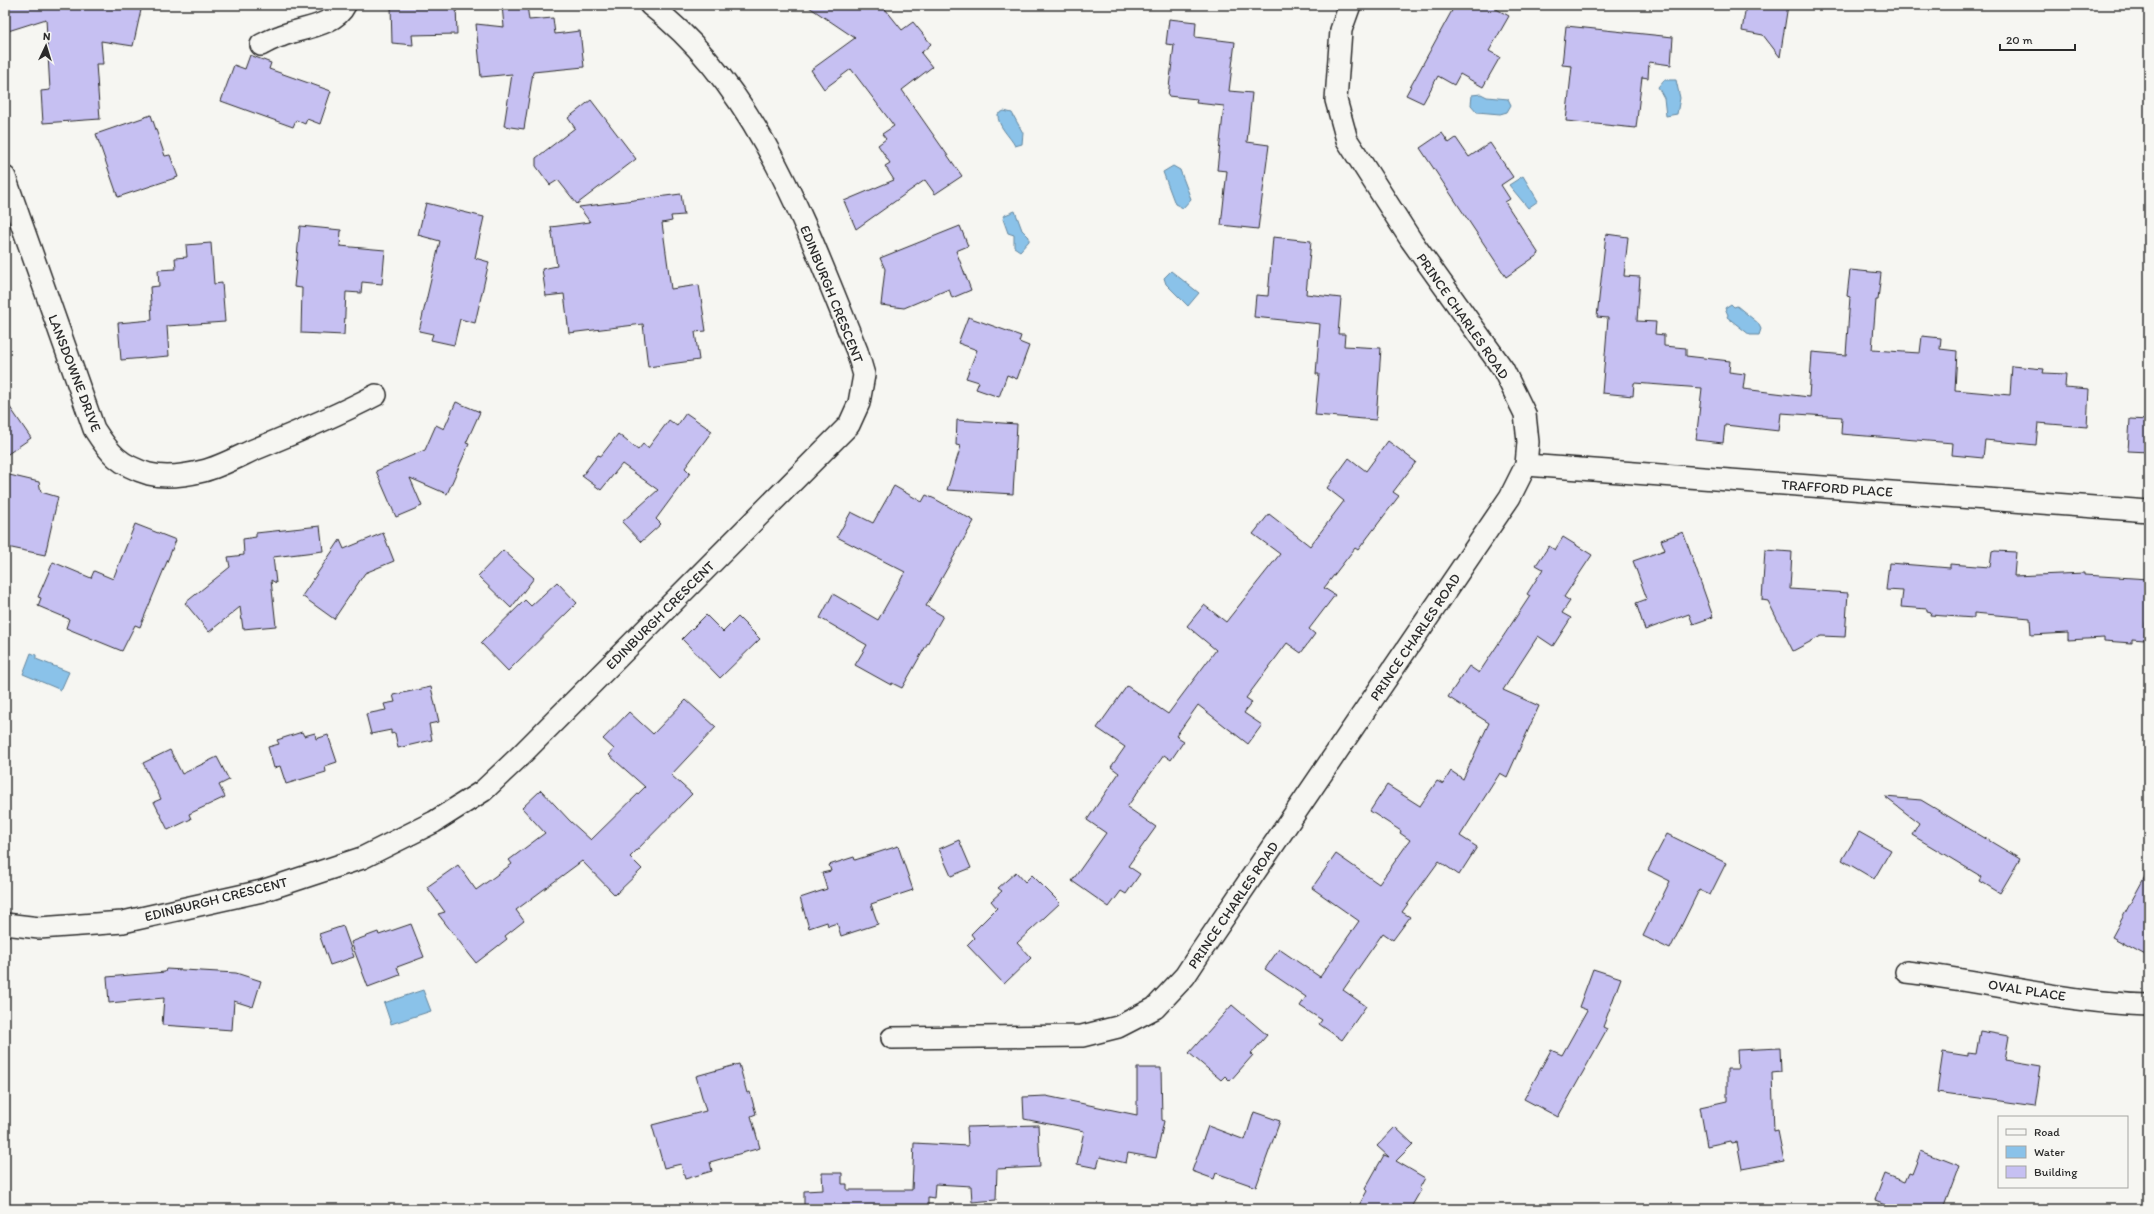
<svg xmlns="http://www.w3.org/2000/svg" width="2154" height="1214" viewBox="0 0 2154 1214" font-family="Itim,sans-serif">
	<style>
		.water { fill: #8ac2e9; stroke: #64869d }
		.building { fill: #c6c0f2; stroke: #2b2b2b }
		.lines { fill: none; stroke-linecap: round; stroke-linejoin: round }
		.street-casing { stroke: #2b2b2b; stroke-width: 24 }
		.street { stroke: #f6f6f2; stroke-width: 21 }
		.labels { text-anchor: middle; stroke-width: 3.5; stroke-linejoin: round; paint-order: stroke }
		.street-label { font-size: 14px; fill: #2b2b2b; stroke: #f6f6f2 }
	</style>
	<rect width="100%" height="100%" fill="#f6f6f2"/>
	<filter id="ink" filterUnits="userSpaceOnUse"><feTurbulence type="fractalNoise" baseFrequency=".025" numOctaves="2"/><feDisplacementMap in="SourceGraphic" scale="8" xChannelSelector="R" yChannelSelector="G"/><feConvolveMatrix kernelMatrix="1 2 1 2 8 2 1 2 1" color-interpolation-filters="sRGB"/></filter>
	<g filter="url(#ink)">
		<g class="water">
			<path d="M1664,80h12l4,18 -3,16 -11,2 -2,-18 -6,-11z"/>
			<path d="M1481,94l6,3 21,2 3,6 -4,7 -7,2 -23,-2 -6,-7 1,-10z"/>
			<path d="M1004,111l8,2 11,20 -1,11 -7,2c-5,-10 -18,-20 -17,-32z"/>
			<path d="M1173,166l7,4 11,29 -8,9 -8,-4 -12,-32z"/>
			<path d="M1523,176l15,25 -10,7 -19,-23z"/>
			<path d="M1015,211l7,19 7,7v4l-9,10 -6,-4v-12l-6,-2 -5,-14 2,-4z"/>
			<path d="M1171,271l28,22 -11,13 -22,-22 -2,-6z"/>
			<path d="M1731,304l3,3 3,-1 21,17 3,6 -2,6h-9l-23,-18 1,-2 -3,-7z"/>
			<path d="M31,653l5,2v4l33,13 -8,18 -38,-16z"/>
			<path d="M423,990l8,21 -40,13 -7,-21z"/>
		</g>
		<g class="building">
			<path d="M5,5h115l21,5 -8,36 -32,-5 2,23h-7l4,55 -57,4 -2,-32 9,-1 -4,-71 -41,13z"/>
			<path d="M391,5h65l1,29 -45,1 1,10 -21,-2z"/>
			<path d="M502,5h25l2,15 24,-2 2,16 25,-3 4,36 -51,5 -9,57 -20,-3 8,-52 -31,3 -5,-53 28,3z"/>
			<path d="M806,5h76l20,25 11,-8 18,22 -10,9 11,14 -30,23 60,86 -27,18 -10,-14 -69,49 -12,-28 50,-21 -9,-14 5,-3 -12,-18 8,-6 -4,-5 12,-8 -43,-57 -27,20 -13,-19 44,-32z"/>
			<path d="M1455,5h34l20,11 -20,35 11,6 -17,30 -23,-13 -6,11 -16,-9 -15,27 -17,-8z"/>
			<path d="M1746,5h42l-8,52 -17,-22 -21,-4z"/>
			<path d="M1169,19l27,3 -1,15 40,5 -6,49 23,2 -5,49 22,3 -11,84 -37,-4 6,-54 -10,-1 7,-64 -28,-3 1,-4 -29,-3 6,-51 -8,-1z"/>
			<path d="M1566,26l107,11 -2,28 -22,-3 -1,16 -6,-1 -6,51 -70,-7 6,-55 -10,-1z"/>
			<path d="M250,55l21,8 -2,6 62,22 -11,33 -13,-5 -2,5 -9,-4 -3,7 -72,-26 13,-36 11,4z"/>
			<path d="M591,100l45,59 -59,45 -19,-24 -8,5 -14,-19v-8l39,-30 -7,-10z"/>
			<path d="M151,115l14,41 5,-1 8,22 -60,20 -22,-63z"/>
			<path d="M1442,133l7,10 7,-5 13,19 21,-14 23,34 -12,8 9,14 -5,3 34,52 -33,23 -86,-129z"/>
			<path d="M681,194l3,21 -13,1 1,5 -10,2 9,66 28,-4 7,46 -11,1 4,28 -51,7 -5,-43 -74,9 -5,-39 -18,2 -4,-27 15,-3 -6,-39 39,-5 -11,-15z"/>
			<path d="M426,203l58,14 -9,41 14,4 -14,61 -15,-4 -6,26 -23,-5 2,-6 -14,-3 21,-90 -22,-6z"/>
			<path d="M300,226l41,4 -1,16 45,4 -3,34 -20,-2 -1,11 -15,-1 -2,43 -43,-2 1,-45 -8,-1z"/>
			<path d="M960,226l8,20 -12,5 15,39 -19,8 -3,-9 -45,19 -23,-3 4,-36 -5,-11z"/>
			<path d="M1606,234l22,3 -4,39 16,1 -3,44 19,1 -1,12 9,1v11l22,2v8l44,5 -1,11 16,2 -2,15 66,8 3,-45 34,3 4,-58 -3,-1 3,-26 31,3 -3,27h-2l-4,50 48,3 2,-17 19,2 -1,11 17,2 -2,39 55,5 2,-29 32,3 -1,4 23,1 -1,13 24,2 -2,38 -49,-4 -2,22 -51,-5 -2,18 -31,-3 1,-12 -112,-9 1,-17 -61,-4 -2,18 -54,-6 -2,18 -27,-3 6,-52 -68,-5 -1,13 -31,-3 6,-75 -11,-1z"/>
			<path d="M1273,237l38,4 -5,53 35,4 -3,36h7l-1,12 37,2 -5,72 -61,-5 4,-41h-3l4,-50 -66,-7 2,-22 12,1z"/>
			<path d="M211,243l3,41 8,-1 3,39 -58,4 2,30 -48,4 -3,-37 34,-3 -2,-33 9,-1 -1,-16 18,-1 -1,-11 12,-1 -1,-12z"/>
			<path d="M968,317l53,19 -2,6 10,4 -12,33 -10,-4 -8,22 -23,-8 3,-7 -13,-4 11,-28 -19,-7z"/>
			<path d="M5,400l26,38 -26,18z"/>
			<path d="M456,402l24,10 -14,31 3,1 -22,50 -37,-16 12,28 -26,11 -20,-46 49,-21 11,-25 8,4z"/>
			<path d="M686,413l26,18 -27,37 5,5 -34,46 5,5 -20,18 -19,-20 36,-32 -36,-26 -21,26 -19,-14 16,-21 3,1 17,-22 20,16 5,-6 5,4 21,-28 8,6z"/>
			<path d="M2130,419l19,1v32l-21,-1z"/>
			<path d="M957,420l60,4 -4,70 -66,-4 14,-44 -5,-1z"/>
			<path d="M1388,441l28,21 -23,30 6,4 -41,54 -3,-2 -31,40 11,7 -26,34 6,5 -14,19 -14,-10 -41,55 6,4 -8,11 18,12 -14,19 -50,-39 -22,31 8,5 -13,19 -7,-5 -37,52 29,20 -28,39 12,8 -14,20 -5,-3 -12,16 -37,-26 34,-48 -19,-13 32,-47 -8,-6 14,-20 -28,-19 30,-42 41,28 48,-64 -29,-24 17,-21 22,17 54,-68 -27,-20 16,-20 41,32 34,-45 -17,-13 22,-30 17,13z"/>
			<path d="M5,474l34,8 2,10 17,5 -13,58 -38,-8 2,-11 -4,-1z"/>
			<path d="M894,486l28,16 4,-7 9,4 39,22 -48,85 17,10 -41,72 -10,-5 -1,2 -36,-20 12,-20 -47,-27 13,-24 45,26 27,-48 -68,-35 14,-25 22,11z"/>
			<path d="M135,524l41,16 -36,87 -5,-2 -13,26 -56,-23 3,-9 -31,-13 3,-8 -3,-1 15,-35 38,16 3,-7 19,8z"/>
			<path d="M320,526l3,25 -50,6 3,26 -5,-3 5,46 -33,3 -3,-22 -31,25 -24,-29 45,-36 -2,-10 16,-2 -1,-16 13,-2v-4z"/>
			<path d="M1683,532l30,85 -20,7 -4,-10 -44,16 -9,-27 11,-4 -14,-38 32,-11 -4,-10z"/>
			<path d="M383,533l11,28 -29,12 -31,46 -32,-23 38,-56 4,9z"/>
			<path d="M1563,537l29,18 -28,42 6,4 -8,12 9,5 -18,28 -15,-10 -35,54 36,16 -32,71 -7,-4 -40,63 17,11 -18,28 -20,-14 -37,51 8,5 -17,23 -10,-7 -40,57 23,16 -24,34 -23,-16 3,-4 -22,-14 6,-9 -41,-28 14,-20 41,28 39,-56 -47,-33 24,-34 43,30 31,-44 -10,-7 1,-2 -31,-20 17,-26 33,21 17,-25 6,3 8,-13 12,8 26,-56 -41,-26 21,-31 10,7 51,-77 -3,-2 16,-25 -7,-4 13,-19 6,4z"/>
			<path d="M503,550l31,28 -23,30 -33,-32z"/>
			<path d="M1765,550l27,2 -2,37 58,4 -3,44 -24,-1 -28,15 -25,-50 -6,-1z"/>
			<path d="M1995,551l21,1 -2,24 70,-3v2l65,4v43h-3l-2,18 -12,-1v4l-28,-2v-3l-36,2v-7l-37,2 -1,-17 -56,-5v5l-44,-3 1,-3 -4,-1v-2l-26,-2 2,-16 -17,-1 3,-27 61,5v-4l40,3 2,-15z"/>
			<path d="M557,582l20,21 -69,68 -27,-28 44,-43 6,6z"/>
			<path d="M706,615l17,17 15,-15 22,22 -40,39 -38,-39z"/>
			<path d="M431,687l8,35 -10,2 3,16 -34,8 -3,-15 -4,1v-4l-20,4 -5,-20 20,-4 -2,-6 11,-2 -2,-7z"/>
			<path d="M686,700l30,27 -45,48 21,19 -62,63 12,12 -27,26 -33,-34 -66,49 8,11 -19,15 2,3 -31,24 -38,-49 7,-2 -18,-25 31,-22 18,25 36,-26 -3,-4 36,-27 -23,-25 19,-18 29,31 21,19 54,-53 -36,-32 5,-6 -11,-10 26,-27 24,22z"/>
			<path d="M302,732l2,4 11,-3 1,6 12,-4 9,27 -12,4 1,6 -40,12 -6,-18 -6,2 -6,-21 11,-3 -2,-4z"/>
			<path d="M170,750l12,24 35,-17 12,23 -10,5 6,12 -36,17 2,5 -23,11 -14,-28 7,-3 -18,-36z"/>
			<path d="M1885,797l36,3 99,59 -20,34 -20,-12 2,-4 -70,-42 7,-12z"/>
			<path d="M1859,832l32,18 -17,29 -32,-19z"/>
			<path d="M1667,834l59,29 -16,32 -11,-5 -29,59 -27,-13 27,-55 -22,-11z"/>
			<path d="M959,840l12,28 -20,8 -12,-27z"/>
			<path d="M898,846l15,44 -42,14 7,20 -37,12 -4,-13 -9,3 -1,-4 -18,6 -9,-30 27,-9 -5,-16 9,-2 -2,-6 25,-8 1,3z"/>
			<path d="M2149,869v88l-37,-20z"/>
			<path d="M1016,872l9,10 7,-7 28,28 -43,40 14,15 -27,26 -37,-39 7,-7 -3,-4 26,-26 -6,-7 11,-10 -4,-3z"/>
			<path d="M411,924l13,33 -27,10 3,8 -32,12 -17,-45 27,-10 1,3z"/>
			<path d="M343,926l11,31 -24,8 -11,-31z"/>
			<path d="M166,969l70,4 25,8 -8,26 -19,-6 -2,29 -70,-5 2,-27 -55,5 -2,-26 58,-5z"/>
			<path d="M1593,969l28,9 -18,49 4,2 -49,88 -34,-18 27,-49 11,5 25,-45 -8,-3z"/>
			<path d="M1232,1005l35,30 -16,19 2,1 -23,26 -5,-5 -4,4 -32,-27z"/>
			<path d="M1980,1031l29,5 -4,24 36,6 -6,40 -98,-14 6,-40 25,4v-3l8,1z"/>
			<path d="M1780,1048l1,24 -9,1 2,59 4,-1 6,30 -42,8 -5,-27 -6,1 -1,-2 -23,5 -7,-39 27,-6v-32h11l-1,-19z"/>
			<path d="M739,1064l8,29 3,-1 6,22 -5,2 9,32 -50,14 2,9 -27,8 -4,-15 -17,4 -12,-43 54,-14 -10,-35z"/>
			<path d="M1137,1068h24l1,52 2,1 -8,37 -28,-5 -2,10 -26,-6 -3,11 -20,-4 7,-33 -60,-12 -1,-22 23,-1 91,19z"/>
			<path d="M1254,1112l26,9 -24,66 -40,-14 -2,6 -22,-8 16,-45 37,14z"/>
			<path d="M1038,1125l2,42 -43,2 -1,31 -24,2 -1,-16 -36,-2 -1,14 -6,-1v12h-124v-18l19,-1 -1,-17h20v11h5v6h65l2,-47 54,3 -1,-19z"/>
			<path d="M1395,1127l18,17 -17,17 29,17 -6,11 2,1 -11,19h-53l10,-18 -2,-2 19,-34 5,2 -12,-11z"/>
			<path d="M1921,1151l38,15 -16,43h-45l-23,-9 10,-26 20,8 4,-9 3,1z"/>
		</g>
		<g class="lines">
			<g class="street-casing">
				<g id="street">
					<path d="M261,45c6,-3 13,-7 20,-9 20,-8 54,-10 64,-31"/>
					<path d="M5,177l89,252c16,25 25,36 55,45 16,4 38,1 54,-3 16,-4 33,-13 48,-20 42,-17 85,-35 125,-56"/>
					<path d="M1526,465l623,46"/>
					<path d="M5,924l34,4 84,-6 139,-31 100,-33 72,-36 49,-31 36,-34 330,-332 10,-22 5,-28 -7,-24c-50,-122 -98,-263 -207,-346"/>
					<path d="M1906,972c81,9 161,31 243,33"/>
					<path d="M892,1038l190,-2 36,-9 37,-19 30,-32 17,-26 308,-453 16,-32 2,-23 -3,-28 -22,-45 -92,-129 -64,-100 -11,-40 5,-70 9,-25"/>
				</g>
			</g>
			<use href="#street" class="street"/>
		</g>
	</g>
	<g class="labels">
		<g class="street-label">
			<text transform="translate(832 294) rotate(68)" y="5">EDINBURGH CRESCENT</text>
			<text transform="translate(1463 316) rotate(55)" y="5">PRINCE CHARLES ROAD</text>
			<text transform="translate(75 373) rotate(69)" y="5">LANSDOWNE DRIVE</text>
			<text transform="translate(1837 488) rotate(4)" y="5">TRAFFORD PLACE</text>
			<text transform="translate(660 615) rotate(-45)" y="5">EDINBURGH CRESCENT</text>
			<text transform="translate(1415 637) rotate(-56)" y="5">PRINCE CHARLES ROAD</text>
			<text transform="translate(216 899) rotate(-14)" y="5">EDINBURGH CRESCENT</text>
			<text transform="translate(1233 905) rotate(-56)" y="5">PRINCE CHARLES ROAD</text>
			<text transform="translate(2027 990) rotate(9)" y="5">OVAL PLACE</text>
		</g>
	</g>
	<rect width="2154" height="1214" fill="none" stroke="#f6f6f2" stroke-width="20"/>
	<rect x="10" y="10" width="2134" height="1194" fill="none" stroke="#2b2b2b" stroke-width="1.5" filter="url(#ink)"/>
	<rect x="1998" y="1116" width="130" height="72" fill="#f6f6f2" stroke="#a5a5a2"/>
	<rect x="2006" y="1129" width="20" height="6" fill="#f6f6f2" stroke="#a5a5a2"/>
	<text x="2034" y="1136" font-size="12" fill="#2b2b2b">Road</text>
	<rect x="2006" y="1146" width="20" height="12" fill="#8ac2e9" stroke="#a5a5a2"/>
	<text x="2034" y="1156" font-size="12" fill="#2b2b2b">Water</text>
	<rect x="2006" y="1166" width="20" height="12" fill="#c6c0f2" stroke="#a5a5a2"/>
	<text x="2034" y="1176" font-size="12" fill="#2b2b2b">Building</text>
	<g transform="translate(46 46) rotate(4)" stroke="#f6f6f2" stroke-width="3" paint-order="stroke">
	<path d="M0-3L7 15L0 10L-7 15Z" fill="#2b2b2b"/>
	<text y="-6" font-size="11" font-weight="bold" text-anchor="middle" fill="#2b2b2b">N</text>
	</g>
	<path d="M2000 44v6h75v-6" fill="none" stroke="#2b2b2b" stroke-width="2"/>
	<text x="2006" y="44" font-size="12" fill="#2b2b2b" stroke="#f6f6f2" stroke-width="3" paint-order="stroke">20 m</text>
</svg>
